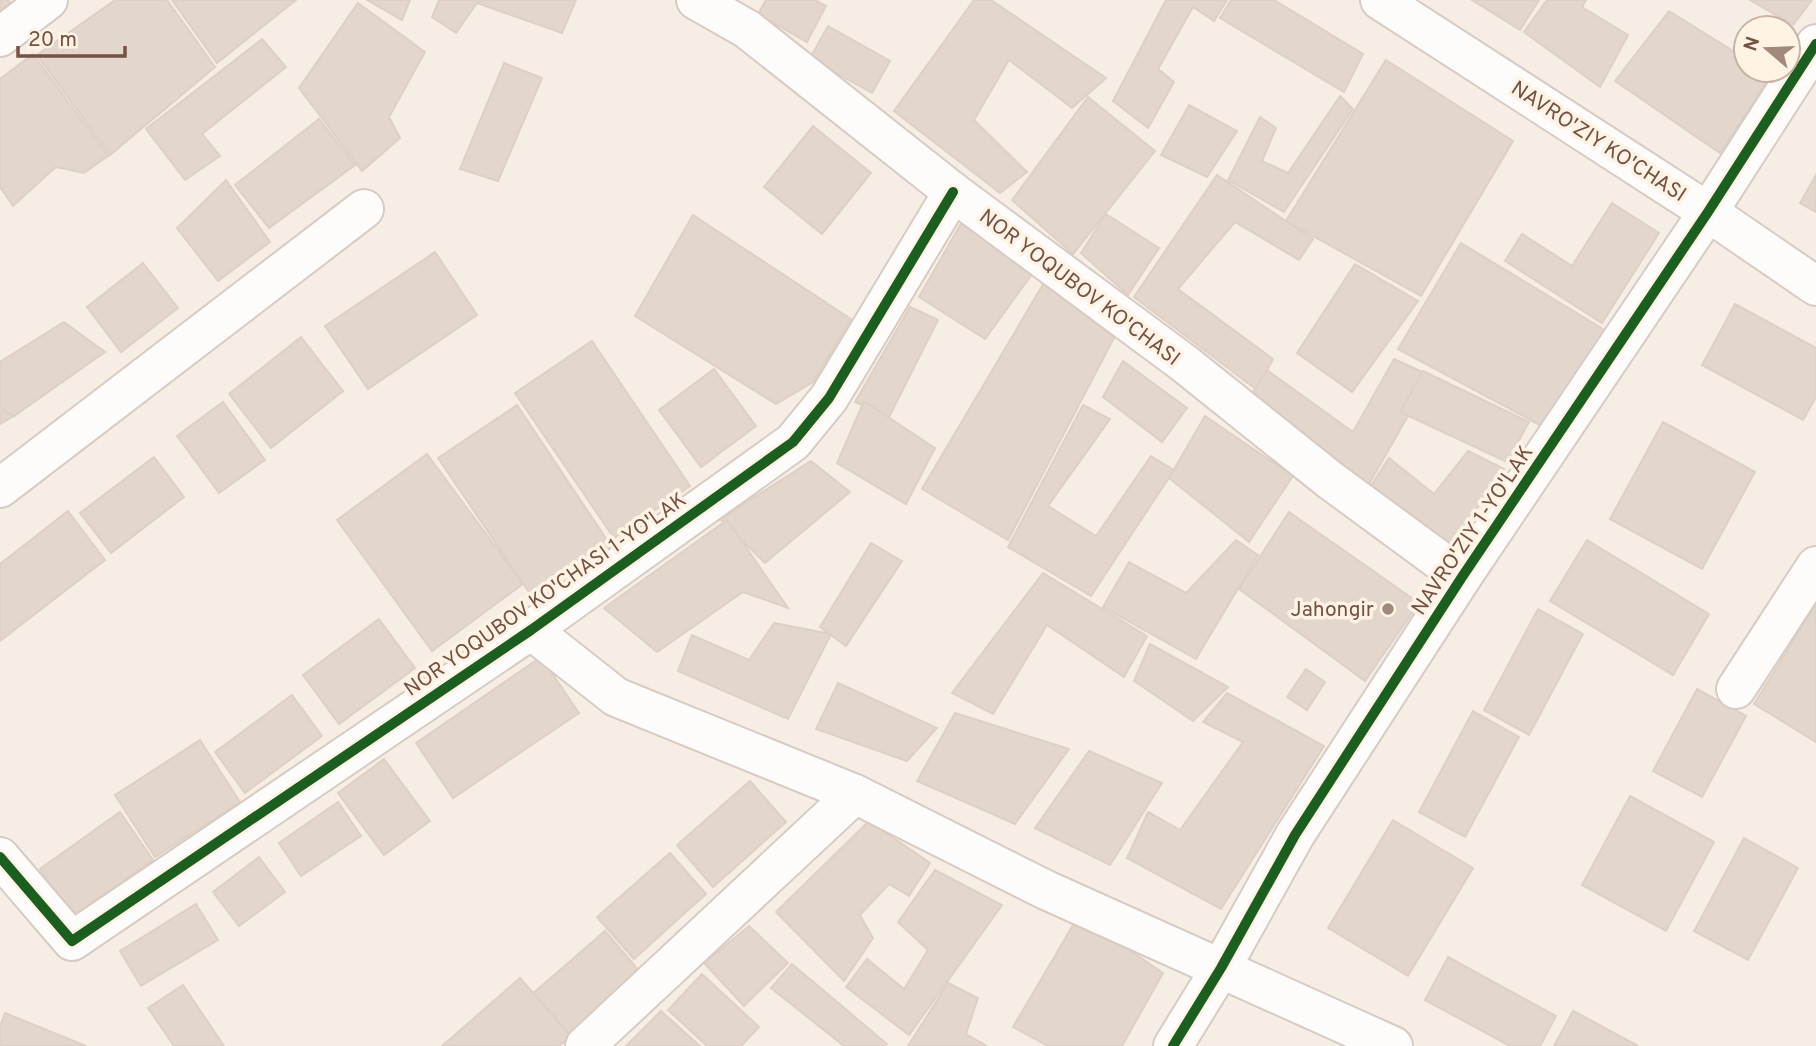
<svg xmlns="http://www.w3.org/2000/svg" width="1816" height="1046" viewBox="0 0 1816 1046" font-family="Overpass,sans-serif">
	<style>
		.building { fill: #e3d6cc; stroke: #dfd0c6; stroke-width: 2 }
		.lines { fill: none; stroke-linecap: round; stroke-linejoin: round }
		.minor-casing { stroke: #d7cbc3; stroke-width: 42 }
		.tertiary-casing { stroke: #d7cbc3; stroke-width: 42 }
		.minor { stroke: #fefcfb; stroke-width: 38 }
		.tertiary { stroke: #fefcfb; stroke-width: 38 }
		.cycleway-casing { stroke: #fff3e5; stroke-width: 15 }
		.cycleway { stroke: #1b5e20; stroke-width: 10 }
		.poi-dot { fill: #a2897b; stroke: #fff3e5; stroke-width: 2.5 }
		.labels { text-anchor: middle; stroke-width: 7; stroke-linejoin: round; paint-order: stroke }
		.street-label { font-size: 21px; fill: #755243; stroke: #fff3e5 }
		.poi-label { font-size: 21px; fill: #755243; stroke: #fff3e5; text-anchor: end }
	</style>
	<rect width="100%" height="100%" fill="#f6eee4"/>
	<g class="building">
		<path d="M0,0h8l3,3 -11,7z"/>
		<path d="M115,0h52l48,67 -105,88 -73,-100z"/>
		<path d="M172,0h124l-79,63z"/>
		<path d="M367,0h43l-8,20z"/>
		<path d="M439,0h137l-14,33 -85,-30 -21,30 -24,-16z"/>
		<path d="M766,0h49l11,6 -19,36 -49,-28z"/>
		<path d="M974,0h17l115,78 -34,30 -63,-48 -35,60 53,52 -27,21 -106,-82z"/>
		<path d="M1166,0h61l-13,21 -21,-14 -35,62 16,13 -26,46 -35,-27z"/>
		<path d="M1231,0h43l89,54 -19,38 -124,-74z"/>
		<path d="M1472,0h67l-19,30z"/>
		<path d="M1547,0h39l-4,7 46,28 -28,52 -76,-55z"/>
		<path d="M1750,0h62l-19,25z"/>
		<path d="M358,3l67,49 -36,65 11,21 -38,33 -63,-83z"/>
		<path d="M1669,11l77,48v11h17l8,5 -51,78 -105,-72z"/>
		<path d="M828,26l62,35 -18,32 -62,-35z"/>
		<path d="M262,39l24,28 -84,67 18,22 -35,24 -39,-51z"/>
		<path d="M33,54l75,102 -24,17 -28,-6 -43,39 -13,-19v-108z"/>
		<path d="M1386,60l127,81 -92,155 -135,-75z"/>
		<path d="M504,63l38,15 -44,103 -38,-12z"/>
		<path d="M1340,96l13,13 -69,103 -56,-32 32,-63 16,11 -14,33 26,12z"/>
		<path d="M1088,97l67,54 -82,103 -61,-54z"/>
		<path d="M1189,105l48,26 -30,46 -46,-22z"/>
		<path d="M319,119l36,46 -86,63 -34,-43z"/>
		<path d="M813,126l58,47 -49,61 -58,-47z"/>
		<path d="M1217,175l96,64 -14,21 -64,-38 -57,67 95,70 -16,31 -123,-93z"/>
		<path d="M1816,175v37l-16,-9z"/>
		<path d="M226,180l44,62 -52,39 -41,-53z"/>
		<path d="M1612,203l47,30 -57,90 -97,-62 17,-27 50,32z"/>
		<path d="M1106,214l53,34 -31,47 -47,-42z"/>
		<path d="M693,215l158,104 -38,63 -37,22 -141,-88z"/>
		<path d="M963,220l70,53 -48,66 -66,-42z"/>
		<path d="M1461,243l147,89 -61,97 -149,-80z"/>
		<path d="M435,252l42,63 -109,74 -43,-63z"/>
		<path d="M143,263l35,45 -57,44 -34,-45z"/>
		<path d="M1355,264l63,37 -66,91 -55,-39z"/>
		<path d="M1045,281l69,57 -106,202 -86,-51z"/>
		<path d="M1735,304l81,44v49l-13,23 -101,-55z"/>
		<path d="M910,307l28,13 -49,97 -34,-15z"/>
		<path d="M64,322l41,30 -91,64 -14,-8v-46z"/>
		<path d="M301,337l42,54 -72,57 -42,-54z"/>
		<path d="M592,341l98,145 -76,52 -99,-145z"/>
		<path d="M1394,359l37,17 -62,108 -119,-87 17,-27 86,62z"/>
		<path d="M1123,361l64,47 -25,34 -59,-45z"/>
		<path d="M714,369l42,57 -55,41 -42,-57z"/>
		<path d="M1423,371l106,51 -22,40 -107,-50z"/>
		<path d="M864,401l71,47 -29,56 -69,-41z"/>
		<path d="M223,402l42,58 -46,33 -42,-57z"/>
		<path d="M517,405l94,141 -78,52 -95,-140z"/>
		<path d="M1083,405l27,14 -62,87 48,30 55,-80 23,14 -83,126 -83,-49z"/>
		<path d="M0,411l14,5 -14,8z"/>
		<path d="M1205,416l88,60 -44,66 -80,-64z"/>
		<path d="M1663,422l92,50 -53,97 -92,-50z"/>
		<path d="M1468,451l36,18 -52,76 -83,-56 20,-31 45,36z"/>
		<path d="M427,454l96,130 -91,67 -95,-131z"/>
		<path d="M154,457l30,40 -73,56 -31,-40z"/>
		<path d="M811,461l39,31 -85,71 -45,-44z"/>
		<path d="M68,511l37,49 -105,81v-77z"/>
		<path d="M1289,512l130,91 -54,78 -126,-92z"/>
		<path d="M727,520l61,88 -45,-16 -86,60 -53,-44z"/>
		<path d="M1236,540l22,15 -62,104 -93,-52 26,-45 57,31z"/>
		<path d="M1587,540l122,74 -36,61 -123,-74z"/>
		<path d="M871,543l31,18 -56,85 -26,-19z"/>
		<path d="M1043,573l104,63 -23,41 -77,-52 -54,89 -41,-21z"/>
		<path d="M1816,604v138l-62,-38z"/>
		<path d="M1538,609l45,25 -54,101 -45,-25z"/>
		<path d="M379,619l36,49 -76,56 -36,-49z"/>
		<path d="M774,623l57,11 -43,85 -110,-48 14,-36 57,25z"/>
		<path d="M1150,644l78,43 -35,34 -59,-40z"/>
		<path d="M541,657l38,56 -126,85 -37,-55z"/>
		<path d="M1306,669l19,13 -18,28 -20,-13z"/>
		<path d="M838,683l99,45 -30,33 -91,-32z"/>
		<path d="M1697,689l49,27 -44,81 -49,-26z"/>
		<path d="M1227,693l97,53 -103,163 -94,-51 21,-46 32,18 63,-88 -40,-20z"/>
		<path d="M292,695l30,41 -77,57 -30,-41z"/>
		<path d="M1473,711l46,26 -54,100 -46,-25z"/>
		<path d="M955,713l114,36 -54,75 -98,-43z"/>
		<path d="M200,740l40,62 -85,55 -40,-62z"/>
		<path d="M1089,751l73,32 -52,82 -75,-37z"/>
		<path d="M384,759l46,62 -46,34 -46,-62z"/>
		<path d="M750,781l36,41 -73,65 -36,-42z"/>
		<path d="M1630,796l84,46 -48,89 -84,-46z"/>
		<path d="M338,802l23,34 -60,40 -22,-33z"/>
		<path d="M120,812l33,48 -80,57 -33,-48z"/>
		<path d="M1393,820l80,48 -65,108 -80,-48z"/>
		<path d="M869,821l61,42 -21,33 -20,-12 -29,31 13,23 -29,43 -68,-69z"/>
		<path d="M1744,838l54,30 -50,92 -54,-29z"/>
		<path d="M670,853l36,41 -72,65 -37,-42z"/>
		<path d="M259,857l26,35 -46,34 -26,-34z"/>
		<path d="M935,870l67,35 -93,130 -63,-48 21,-28 37,30 24,-39 -30,-28z"/>
		<path d="M196,904l22,36 -77,46 -21,-35z"/>
		<path d="M1079,915l84,58 -41,73h-74l-35,-19z"/>
		<path d="M749,926l39,37 -44,43 -40,-43z"/>
		<path d="M605,931l36,42 -73,64 -37,-42z"/>
		<path d="M1448,957l108,59 -16,30h-30l-85,-46z"/>
		<path d="M792,964l95,80 -2,2h-41l-73,-58z"/>
		<path d="M702,974l57,53 -18,19h-34l-39,-36z"/>
		<path d="M520,978l51,58 -12,10h-117z"/>
		<path d="M948,983l30,15 -12,36 21,12h-79z"/>
		<path d="M183,985l41,61h-50l-26,-38z"/>
		<path d="M661,1011l39,35h-74z"/>
		<path d="M1573,1011l8,4 57,31h-84z"/>
		<path d="M5,1013l81,33h-86v-20z"/>
	</g>
	<g class="lines">
		<g class="minor-casing">
			<g id="minor">
				<path d="M1380,0l328,212 108,74"/>
				<path d="M0,37l48,-37"/>
				<path d="M0,488l364,-279"/>
				<path d="M531,630l85,67 239,97 191,96 347,156"/>
				<path d="M1736,689l80,-123"/>
				<path d="M0,857l72,84 459,-311 262,-188 36,-44 124,-206"/>
				<path d="M585,1046l270,-252"/>
			</g>
		</g>
		<g class="tertiary-casing">
			<g id="tertiary">
				<path d="M696,0l51,29 206,163 232,172 145,116 132,97"/>
				<path d="M1173,1046l48,-78 74,-133 167,-258 246,-365 108,-168"/>
			</g>
		</g>
		<use href="#minor" class="minor"/>
		<use href="#tertiary" class="tertiary"/>
		<g class="cycleway-casing">
			<g id="cycleway">
				<path d="M0,857l72,84 459,-311 262,-188 36,-44 124,-206"/>
				<path d="M1173,1046l48,-78 74,-133 167,-258 246,-365 108,-168"/>
			</g>
		</g>
		<use href="#cycleway" class="cycleway"/>
	</g>
	<circle class="poi-dot" cx="1388" cy="609" r="7"/>
	<g class="labels">
		<g class="street-label">
			<text transform="translate(1599 141) rotate(33)" y="7">NAVRO'ZIY KO'CHASI</text>
			<text transform="translate(1080 287) rotate(37)" y="7">NOR YOQUBOV KO'CHASI</text>
			<text transform="translate(1472 530) rotate(-56)" y="7">NAVRO'ZIY 1-YO'LAK</text>
			<text transform="translate(545 594) rotate(-35)" y="7">NOR YOQUBOV KO'CHASI 1-YO'LAK</text>
		</g>
		<g class="poi-label">
			<text x="1374" y="616">Jahongir</text>
		</g>
	</g>
	<g transform="translate(1767 49) rotate(289)"><circle r="33" fill="#fff3e5" stroke="#c8b3a4" stroke-width="2"/>
	<path d="M0-5L12 26L0 18L-12 26Z" fill="#a2897b"/>
	<text y="-10" font-size="19" font-weight="bold" text-anchor="middle" fill="#755243">N</text>
	</g>
	<path d="M18 46v10h107v-10" fill="none" stroke="#755243" stroke-width="3.5"/>
	<text x="28" y="46" font-size="21" fill="#755243" stroke="#fff3e5" stroke-width="5" paint-order="stroke">20 m</text>
</svg>
